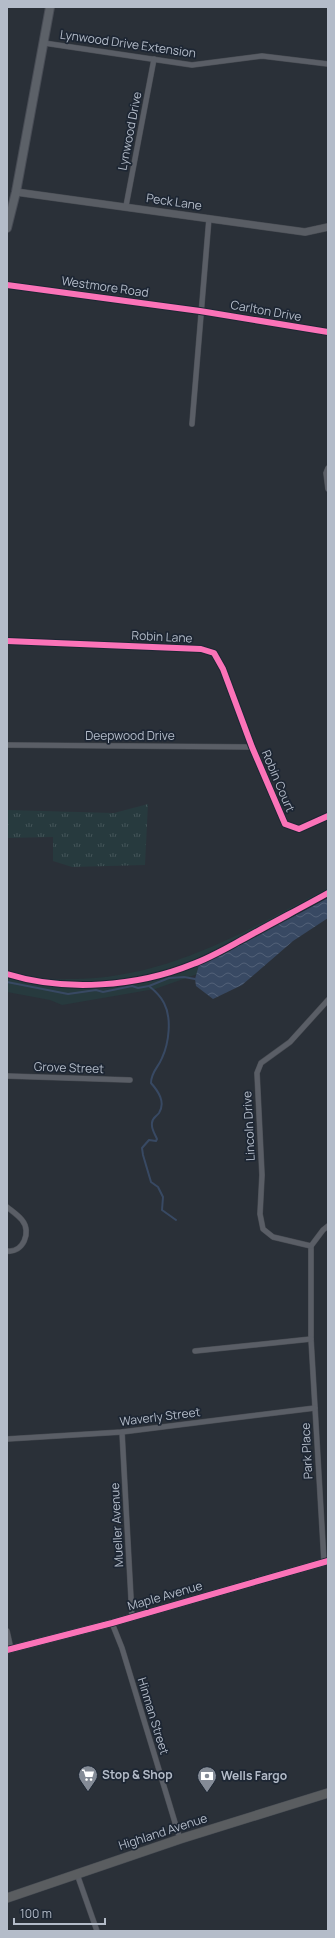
<svg xmlns="http://www.w3.org/2000/svg" width="335" height="1938" viewBox="0 0 335 1938" font-family="Manrope,sans-serif">
	<style>
		.grass { fill: url(#grass-tufts) }
		.park { fill: #273a3e }
		.water { fill: url(#water-waves) }
		.lines { fill: none; stroke-linecap: round; stroke-linejoin: round }
		.stream { stroke: #384963; stroke-width: 2 }
		.street-casing { stroke: #484c53; stroke-width: 6 }
		.secondary-casing { stroke: #484c53; stroke-width: 8 }
		.primary-casing { stroke: #484c55; stroke-width: 10 }
		.highway-casing { stroke: #474c53; stroke-width: 10 }
		.street { stroke: #5a5e66; stroke-width: 5 }
		.secondary { stroke: #595d64; stroke-width: 7 }
		.primary { stroke: #5c6168; stroke-width: 8 }
		.highway { stroke: #5a5d60; stroke-width: 9 }
		.cycleway-casing { stroke: #1d2633; stroke-width: 8 }
		.cycleway { stroke: #fb73b8; stroke-width: 6 }
		.labels { text-anchor: middle; stroke-width: 3.5; stroke-linejoin: round; paint-order: stroke }
		.street-label { font-size: 12px; fill: #b4bcc9; stroke: #1d2633 }
		.poi-label { font-size: 12px; font-weight: bold; fill: #b4bcc9; stroke: #1d2633; text-anchor: start }
	</style>
	<defs>
		<pattern id="grass-tufts" width="24" height="20" patternUnits="userSpaceOnUse"><rect width="24" height="20" fill="#273a3e"/><path d="M3 7l-1-3M5 7V3M7 7l1-3M15 17l-1-3M17 17v-4M19 17l1-3" fill="none" stroke="#445559"/></pattern>
		<pattern id="water-waves" width="16" height="10" patternUnits="userSpaceOnUse"><rect width="16" height="10" fill="#384963"/><path d="M0 5q4-4 8 0t8 0" fill="none" stroke="#526178"/></pattern>
	</defs>
	<rect width="100%" height="100%" fill="#2a3038"/>
	<path class="grass" d="M148,804l-3,61 -73,2 -19,-6v-24l-46,1v-28l107,3z"/>
	<path class="park" d="M328,888v22l-122,61 -51,18 -93,16 -12,-5 -43,-8v-20c21,4 42,8 63,7 98,0 175,-48 258,-91z"/>
	<path class="water" d="M328,898v20l-35,23 -51,44 -29,14 -17,-13 -1,-7 4,-14 27,-12z"/>
	<g class="lines">
		<g class="stream">
			<path d="M7,982l61,12 28,-4 7,2 29,-6 6,2 11,-2 20,-8 15,-1 11,2"/>
			<path d="M149,986c5,4 12,11 15,17 8,15 5,40 -2,55 -4,10 -11,14 -11,25 7,8 15,19 8,30 -3,4 -7,5 -7,10 -1,6 3,11 5,16l-1,2 -7,-1 -7,8 1,7 8,27 7,5 5,10 -1,13 14,10"/>
		</g>
		<g class="street-casing">
			<g id="street">
				<path d="M44,43l148,22 70,-9 66,8"/>
				<path d="M126,206l28,-147"/>
				<path d="M7,285l193,26 128,21"/>
				<path d="M192,424l17,-206"/>
				<path d="M328,468l-2,5 2,16"/>
				<path d="M7,641l194,8 13,4 9,16 29,78 33,77 14,5 29,-13"/>
				<path d="M7,745l245,2"/>
				<path d="M7,1076l123,4"/>
				<path d="M7,1207c5,4 11,8 15,13 10,12 1,33 -15,31"/>
				<path d="M311,1246v93l13,223"/>
				<path d="M311,1246l-38,-9 -10,-8 -3,-15 2,-39 -5,-102 4,-10 29,-21 38,-42"/>
				<path d="M311,1246l12,-16 5,-4"/>
				<path d="M195,1351l116,-12"/>
				<path d="M122,1432l10,185"/>
				<path d="M7,1439l115,-7 193,-24"/>
				<path d="M112,1623l10,25 58,191"/>
				<path d="M7,1631l4,18"/>
				<path d="M77,1874l20,57"/>
			</g>
		</g>
		<g class="secondary-casing">
			<g id="secondary">
				<path d="M16,192l289,40 23,-5"/>
				<path d="M7,1650l105,-27 216,-62"/>
			</g>
		</g>
		<g class="primary-casing">
			<path id="primary" d="M7,228l9,-36 34,-185"/>
		</g>
		<g class="highway-casing">
			<path id="highway" d="M7,1898l173,-59 148,-46"/>
		</g>
		<use href="#street" class="street"/>
		<use href="#secondary" class="secondary"/>
		<use href="#primary" class="primary"/>
		<use href="#highway" class="highway"/>
		<g class="cycleway-casing">
			<g id="cycleway">
				<path d="M7,285l193,26 128,21"/>
				<path d="M7,641l194,8 13,4 9,16 29,78 33,77 14,5 29,-13"/>
				<path d="M7,974c58,18 130,13 186,-10 19,-7 37,-18 54,-27 27,-15 54,-29 81,-44"/>
				<path d="M7,1650l105,-27 216,-62"/>
			</g>
		</g>
		<use href="#cycleway" class="cycleway"/>
	</g>
	<defs>
		<g id="supermarket-pin" transform="scale(1)"><path d="M0 17L-7.5 6A9.5 9.5 0 1 1 7.5 6Z" fill="#848b96" stroke="#1d2633"/><path d="M-6-5.5h2.5l.6 2H6L4.5 2H-2.5L-4.4-4H-6ZM-1.5 3.2a1.3 1.3 0 1 0 .1 0ZM3 3.2a1.3 1.3 0 1 0 .1 0Z" fill="#fff"/></g>
		<g id="bank-pin" transform="scale(1)"><path d="M0 17L-7.5 6A9.5 9.5 0 1 1 7.5 6Z" fill="#848b96" stroke="#1d2633"/><path d="M-6-4H6V4H-6ZM0-2.3a2.3 2.3 0 1 0 0 4.6a2.3 2.3 0 1 0 0-4.6Z" fill="#fff"/></g>
	</defs>
	<g fill-rule="evenodd">
		<use href="#supermarket-pin" x="88" y="1775"/>
		<use href="#bank-pin" x="207" y="1776"/>
	</g>
	<g class="labels">
		<g class="street-label">
			<text transform="translate(128 44) rotate(8)" y="4">Lynwood Drive Extension</text>
			<text transform="translate(130 131) rotate(-79)" y="4">Lynwood Drive</text>
			<text transform="translate(174 202) rotate(8)" y="4">Peck Lane</text>
			<text transform="translate(105 287) rotate(8)" y="4">Westmore Road</text>
			<text transform="translate(266 311) rotate(10)" y="4">Carlton Drive</text>
			<text transform="translate(162 637) rotate(3)" y="4">Robin Lane</text>
			<text x="130" y="740">Deepwood Drive</text>
			<text transform="translate(278 781) rotate(67)" y="4">Robin Court</text>
			<text transform="translate(69 1068) rotate(2)" y="4">Grove Street</text>
			<text transform="translate(249 1126) rotate(-93)" y="4">Lincoln Drive</text>
			<text transform="translate(160 1417) rotate(-7)" y="4">Waverly Street</text>
			<text transform="translate(307 1451) rotate(-93)" y="4">Park Place</text>
			<text transform="translate(117 1525) rotate(-93)" y="4">Mueller Avenue</text>
			<text transform="translate(165 1596) rotate(-16)" y="4">Maple Avenue</text>
			<text transform="translate(153 1716) rotate(73)" y="4">Hinman Street</text>
			<text transform="translate(163 1832) rotate(-18)" y="4">Highland Avenue</text>
		</g>
		<g class="poi-label">
			<text x="102" y="1779">Stop &amp; Shop</text>
			<text x="221" y="1780">Wells Fargo</text>
		</g>
	</g>
	<rect width="335" height="1938" fill="none" stroke="#b4bcc9" stroke-width="16"/>
	<path d="M14 1918v6h91v-6" fill="none" stroke="#b4bcc9" stroke-width="2"/>
	<text x="20" y="1918" font-size="12" fill="#b4bcc9" stroke="#1d2633" stroke-width="3" paint-order="stroke">100 m</text>
</svg>
